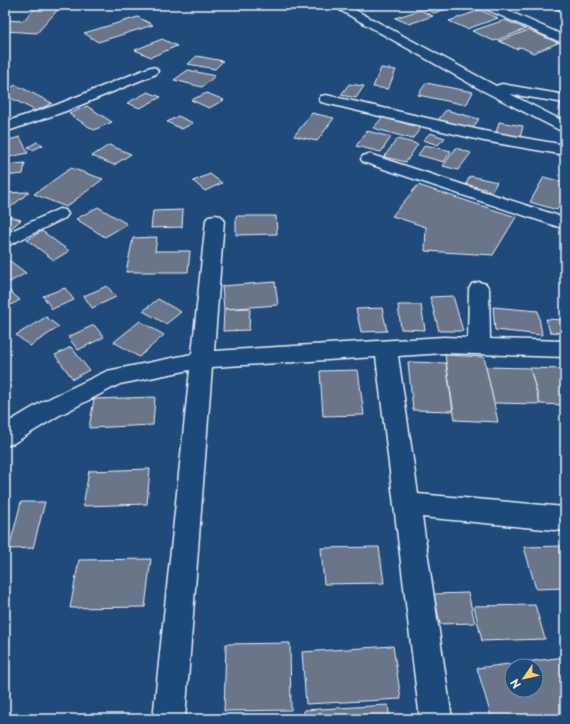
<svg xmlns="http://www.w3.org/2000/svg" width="570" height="724" viewBox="0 0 570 724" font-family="'Playpen Sans',sans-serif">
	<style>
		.building { fill: #6b758a; stroke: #e8f1f8; fill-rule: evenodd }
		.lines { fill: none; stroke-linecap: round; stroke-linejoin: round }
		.minor-casing { stroke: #e8f1f8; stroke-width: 3 }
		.minor { fill: #1f4a7a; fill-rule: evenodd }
	</style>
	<rect width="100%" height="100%" fill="#1f4a7a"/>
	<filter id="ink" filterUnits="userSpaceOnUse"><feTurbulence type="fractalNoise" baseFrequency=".025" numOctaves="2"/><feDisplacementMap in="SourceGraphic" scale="8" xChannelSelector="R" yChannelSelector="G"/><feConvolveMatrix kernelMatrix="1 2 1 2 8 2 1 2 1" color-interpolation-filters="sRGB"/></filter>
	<g filter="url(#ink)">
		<g class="building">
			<path d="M38,5h24l-25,28 -32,-2v-11l18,1z"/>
			<path d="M362,5h22l-13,4z"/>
			<path d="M416,5h43l-25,8z"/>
			<path d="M561,5h4v7l-11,-4z"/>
			<path d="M420,10l13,6 -24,8 -14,-6z"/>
			<path d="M480,10l18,8 -31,11 -18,-8z"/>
			<path d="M138,17l15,8 -55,17 -14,-9z"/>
			<path d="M505,20l21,9 -32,12 -22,-10z"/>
			<path d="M529,30l29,13 -25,10 -12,-6 -5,2 -17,-8z"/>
			<path d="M162,39l15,7 -26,11 -16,-7z"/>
			<path d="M197,56l26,5 -8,8 -27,-5z"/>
			<path d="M381,68l15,2 -8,19 -15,-2z"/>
			<path d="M188,70l27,6 -13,11 -28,-7z"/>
			<path d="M426,83l47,9 -7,13 -48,-10z"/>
			<path d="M349,84l15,2 -8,12 -15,-3z"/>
			<path d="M16,85l36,18 -16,8 -31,-16v-5z"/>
			<path d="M148,92l13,5 -21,11 -13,-5z"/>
			<path d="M207,93l17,7 -15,8 -18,-8z"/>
			<path d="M560,103l5,1v15l-7,-2z"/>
			<path d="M87,106l25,16 -18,8 -25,-16z"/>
			<path d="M446,110l33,9 -7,10 -34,-9z"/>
			<path d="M312,113l22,5 -17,23 -23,-5z"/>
			<path d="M178,116l15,7 -11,6 -15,-7z"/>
			<path d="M383,117l38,11 -9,11 -39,-11z"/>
			<path d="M499,122l24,4 -4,16 -24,-5z"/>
			<path d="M367,131l24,6 -10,15 -25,-6z"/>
			<path d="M430,133l15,5 -7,7 -15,-5z"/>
			<path d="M20,137l8,16 -19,4 -4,-16z"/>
			<path d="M397,139l21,5 -12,18 -22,-5z"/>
			<path d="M37,142l6,3 -10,5 -5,-3z"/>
			<path d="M109,145l22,9 -17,11 -22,-9z"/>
			<path d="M425,145l26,6 -7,11 -26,-7z"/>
			<path d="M456,148l15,5 -13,17 -15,-4z"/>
			<path d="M25,163l-2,11 -18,2v-11z"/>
			<path d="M71,168l32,11 -37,28 -32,-13z"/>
			<path d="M210,174l12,9 -17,8 -12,-10z"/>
			<path d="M470,176l27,6 -5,9 -26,-7z"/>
			<path d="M544,177l21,6v12l-8,15 -27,-8z"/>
			<path d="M418,185l98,32 -23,38 -68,-4 1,-24 -34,-11z"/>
			<path d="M29,192l-24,20v-19z"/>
			<path d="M98,207l29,17 -22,13 -29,-18z"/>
			<path d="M183,210l-1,17 -31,1 2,-17z"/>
			<path d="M5,215l16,5 -16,13z"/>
			<path d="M236,216h40l1,18 -41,1z"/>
			<path d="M42,231l27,20 -15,9 -27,-20z"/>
			<path d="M157,237l-2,14h35l-2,21h-62l7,-34z"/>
			<path d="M10,261l16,12 -20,11 -1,-20z"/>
			<path d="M275,282l3,23 -54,4 -2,-23z"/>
			<path d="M107,286l9,11 -24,11 -8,-12z"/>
			<path d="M6,288l14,12 -15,8v-19z"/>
			<path d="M65,288l9,12 -22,9 -9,-13z"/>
			<path d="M453,296l10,35h-24l-9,-34z"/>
			<path d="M158,299l23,13 -15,12 -23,-13z"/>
			<path d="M398,305h23l4,25 -24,-1z"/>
			<path d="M493,307l45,4 4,24 -47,-5z"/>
			<path d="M250,308l-1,22 -26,1 1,-22z"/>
			<path d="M382,308l5,23 -26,1 -5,-23z"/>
			<path d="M46,317l13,10 -29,19 -14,-11z"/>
			<path d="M546,319l19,1v13l-15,-1z"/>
			<path d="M140,321l24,14 -25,22 -25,-15z"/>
			<path d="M94,325l10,12 -26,13 -10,-13z"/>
			<path d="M71,347l18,23 -16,9 -18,-24z"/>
			<path d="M445,355l39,2 14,65 -43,-2z"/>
			<path d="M408,362l38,1 7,48 -40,-1z"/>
			<path d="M486,367l44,1 10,36 -46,-1z"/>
			<path d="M530,368l35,1v36l-25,-1z"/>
			<path d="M358,370l6,45 -41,1 -3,-45z"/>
			<path d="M155,397l-2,28 -64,3 5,-29z"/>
			<path d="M150,469l-3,35 -64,2 6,-35z"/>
			<path d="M21,502h24l-12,46 -24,1z"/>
			<path d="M565,546v42l-29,1 -12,-42z"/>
			<path d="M379,547l5,36 -60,1 -3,-36z"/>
			<path d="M151,559l-6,48 -75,1 9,-48z"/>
			<path d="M468,593l7,30 -35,1 -6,-30z"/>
			<path d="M535,605l10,34 -63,2 -8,-35z"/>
			<path d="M290,643l1,67 -67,1 2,-67z"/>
			<path d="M393,646l8,53 -95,5 -4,-52z"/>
			<path d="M565,657v61l-73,1 -15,-51zM512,666h24v24h-24z"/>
			<path d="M388,705l2,14h-86v-9z"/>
		</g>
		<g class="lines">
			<g class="minor-casing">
				<g id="minor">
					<path d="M331,5h15l150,81 6,-2 63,11v8l-55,-9 55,28v11l-89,-46z"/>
					<path d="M479,5h16l70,31v8l-84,-37z"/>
					<path d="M151,67l5,1 2,3 -2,3 -90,37 -61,21v-10l51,-17z"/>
					<path d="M326,95l158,36 81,14v10l-81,-14 -163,-39 -2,-3 2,-3z"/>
					<path d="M369,154l196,64v11l-202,-67 -2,-3 2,-3z"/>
					<path d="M59,209l6,1 3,4 -3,4 -60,29v-13z"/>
					<path d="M215,215l6,1 3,4 -10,131 230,-14 24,1 1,-49 3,-5 7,-2 7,2 3,5 1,50 75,2v16l-121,-4 -46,3 20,138 147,13v24l-143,-14 30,202h-32l-44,-362 -164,10 -27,352h-32l37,-349 -70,14 -62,32 -44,27 -9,3v-22l37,-22 65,-31 85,-17 14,-134 3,-4z"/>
				</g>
			</g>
			<use href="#minor" class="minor"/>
		</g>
	</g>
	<rect width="570" height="724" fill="none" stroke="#1f4a7a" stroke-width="20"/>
	<rect x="10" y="10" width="550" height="704" fill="none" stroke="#e8f1f8" stroke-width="1.5" filter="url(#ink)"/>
	<g transform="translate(524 678) rotate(236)"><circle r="19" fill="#1f4a7a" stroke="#6f8dac"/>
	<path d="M0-3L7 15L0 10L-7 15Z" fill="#ffd166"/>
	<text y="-6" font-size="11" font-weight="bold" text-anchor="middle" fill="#e8f1f8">N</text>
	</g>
</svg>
